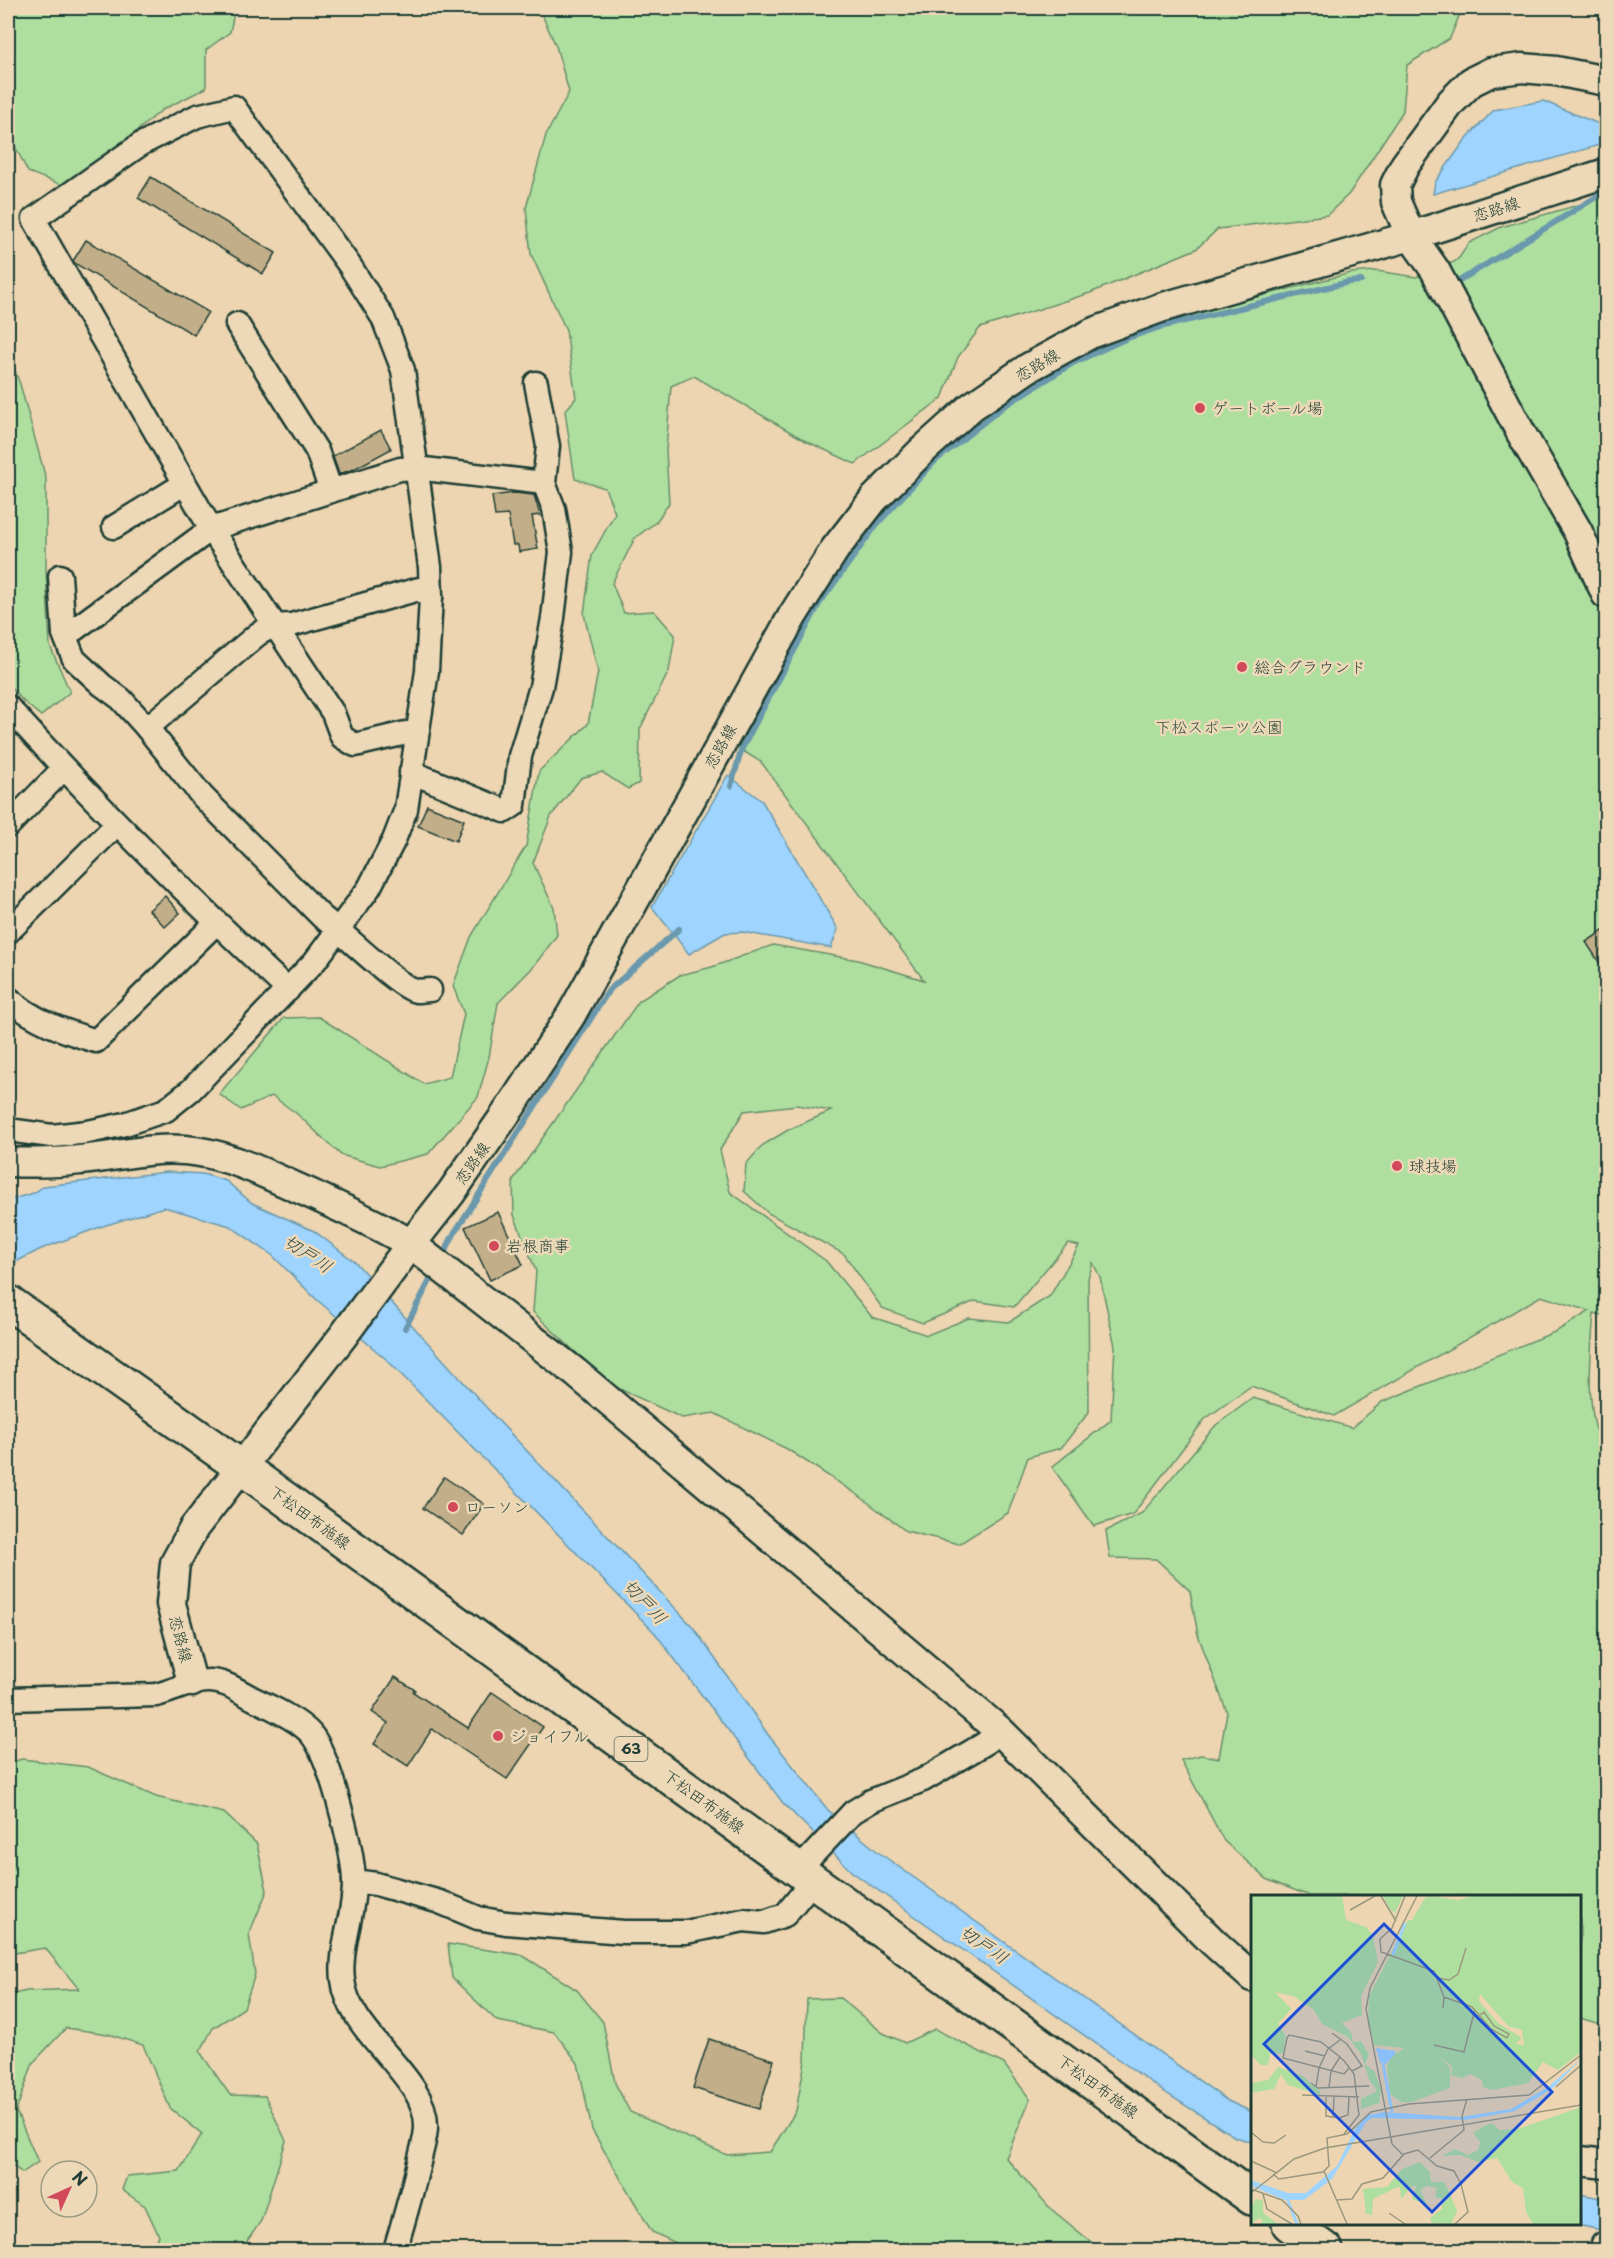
<svg xmlns="http://www.w3.org/2000/svg" width="1614" height="2258" viewBox="0 0 1614 2258" font-family="'Playpen Sans','Klee One',sans-serif">
	<style>
		.green { fill: #aedf9f; stroke: #668e6a; stroke-width: 1.5; fill-rule: evenodd }
		.water { fill: #9ed4fd; stroke: #6b98ad; stroke-width: 1.5 }
		.lines { fill: none; stroke-linecap: round; stroke-linejoin: round }
		.stream { stroke: #6b98ad; stroke-width: 6 }
		.building { fill: #c2af89; stroke: #1f3d34; stroke-width: 1.5 }
		.minor-casing { stroke: #1f3d34; stroke-width: 27 }
		.tertiary-casing { stroke: #1f3d34; stroke-width: 33 }
		.primary-casing { stroke: #1f3d34; stroke-width: 38 }
		.minor { stroke: #edd9b7; stroke-width: 22 }
		.tertiary { stroke: #edd9b7; stroke-width: 28 }
		.primary { stroke: #edd9b7; stroke-width: 33 }
		.poi-dot { fill: #d1495b; stroke: #edd9b7; stroke-width: 2 }
		.labels { text-anchor: middle; stroke-width: 5; stroke-linejoin: round; paint-order: stroke }
		.shield { fill: #edd9b7; stroke: #5d6c5b; stroke-width: 1.5 }
		.shield-label { font-size: 15px; font-weight: bold; fill: #1f3d34 }
		.street-label { font-size: 16px; fill: #1f3d34; stroke: #edd9b7 }
		.poi-label { font-size: 16px; fill: #1f3d34; stroke: #edd9b7; text-anchor: start }
		.park-label { font-size: 16px; fill: #2d4d3f; stroke: #edd9b7 }
		.water-label { font-size: 18px; font-style: italic; fill: #2c4c48; stroke: #edd9b7 }
		.inset-river { fill: none; stroke: #9ed4fd; stroke-width: 3 }
		.inset-road { fill: none; stroke: #9a987e; stroke-width: 1.5 }
		.view { fill: #1d4ed8; fill-opacity: 0.15; stroke: #1d4ed8; stroke-width: 3 }
		.inset-edge { fill: none; stroke: #1f3d34; stroke-width: 3 }
	</style>
	<rect width="100%" height="100%" fill="#ecd5b0"/>
	<filter id="ink" filterUnits="userSpaceOnUse"><feTurbulence type="fractalNoise" baseFrequency=".0167" numOctaves="2"/><feDisplacementMap in="SourceGraphic" scale="12" xChannelSelector="R" yChannelSelector="G"/><feConvolveMatrix kernelMatrix="1 2 1 2 8 2 1 2 1" color-interpolation-filters="sRGB"/></filter>
	<g filter="url(#ink)">
		<g class="green">
			<path d="M8,8h227l-5,24 -24,18v38l-44,22 -24,20 -63,60 -47,-18 -20,-40z"/>
			<path d="M539,8h923v1l-12,29 -43,27 -4,46 -54,83 -22,21 -109,14 -22,20 -106,44 -110,35 -22,29 -16,41 -87,66 -49,-23 -112,-65 -23,10 -5,64 3,53 -13,19 -21,16 -23,45 12,30 30,-2 21,24 -6,36 -29,58 -1,54 -11,6 -26,-17 -21,6 -30,38 -18,47 21,45 3,27 -23,31 -36,37 -9,54 -11,40 -50,57 -48,12 -39,-11 -45,-42 -24,-17 -31,14 -22,-16 65,-76 35,-1 105,67 26,-7 14,-63 -11,-28 18,-49 55,-91 13,-75 49,-47 10,-52 -14,-58 8,-59 23,-42 -10,-25 -30,-9 -10,-68 11,-13 -10,-68 -35,-76 -5,-46 20,-73 23,-43 -13,-46z"/>
			<path d="M1606,197v1119l-12,-3c-4,48 -10,100 12,145v568l-26,-8v-122h-270l-42,-16 -44,-39 -43,-81 20,-5 18,3 8,-46 -29,-77 -8,-44 -34,-32 -46,-1 -4,-27 36,-18 74,-88 37,-27 99,30 30,-26 175,-71 33,-20 -49,-15 -207,120 -83,-30 -46,33 -72,95 -39,12 -42,-59 59,-47 4,-74 -15,-69 -7,-14 -5,15 1,134 -28,36 -33,9 -20,56 -49,31 -53,-13 -48,-36 -71,-46 -73,-36 -32,5 -73,-34 -76,-72 3,-41 -22,-56 -1,-35 126,-179 41,-26 32,-8 61,-22 85,15 66,20 -163,-218 -23,-14 85,-156 46,-66 43,-44 61,-55 60,-44 66,-37 64,-25 188,-48 26,-2 39,6 38,-15 5,-4 10,-15 32,-16zM797,1105l34,6 -43,19 -25,15 -17,19 -2,27 24,22 76,41 38,54 41,15 52,-22 39,6 54,-64 11,3 -29,50 -41,26 -40,-4 -42,17 -55,-18 -46,-56 -96,-69 -10,-42 24,-39z"/>
			<path d="M8,352l12,32 26,95v91l4,76 20,46 -29,24 -18,-15 -15,-17z"/>
			<path d="M22,1759l66,8 68,30 68,16 33,31 10,47 -18,43 6,40 -11,34 -31,20 -13,24 30,43 35,1 21,45 -25,80 -20,29h-93l11,-14 -14,-30 -23,-16 5,-14 52,-5 23,-37 -32,-26 -27,-63 -35,-11 -42,-6 -33,35 -17,48 22,51 -16,11 -14,-12v-166l19,-4 52,-2 -34,-41 -37,6v-191z"/>
			<path d="M448,1944l74,11 55,35 26,32 12,61 15,29 97,43 43,-3 26,-41 9,-50 2,-62 33,-1 43,35 22,10 30,-14 69,35 26,35 -24,59 45,51 50,41h-410l-39,-18 -60,-102 -14,-67 -24,-31 -57,-11 -45,-43z"/>
		</g>
		<g class="water">
			<path d="M1543,101l63,26v16l-173,51 2,-12 31,-43 28,-29z"/>
			<path d="M728,775l34,26 76,128 -7,19 -89,-16 -17,1 -36,21 -37,-47z"/>
			<path d="M167,1172l36,2 23,7 26,22 62,28 41,31 140,155 198,210 76,109 59,74 50,42 350,249 24,11v30l-17,-5 -66,-42 -317,-223 -69,-69 -128,-170 -268,-273 -71,-61 -44,-44 -42,-29 -66,-19 -64,20 -59,22 -33,17v-66l26,-7 10,-7z"/>
			<path d="M1580,2194l26,5v32l-33,-7h7z"/>
		</g>
		<g class="lines">
			<g class="stream">
				<path d="M1459,281l147,-90"/>
				<path d="M731,786l11,-38 77,-144 58,-80 58,-63 69,-55 69,-43 52,-24 35,-12 189,-45 12,-1"/>
				<path d="M441,1259l14,-27 154,-242 70,-61"/>
				<path d="M405,1328l30,-57"/>
			</g>
		</g>
		<g class="building">
			<path d="M151,177l125,76 -13,21 -125,-76z"/>
			<path d="M86,240l122,72 -14,23 -118,-71 -3,-3z"/>
			<path d="M381,430l10,19 -37,20 -15,5 -6,-18z"/>
			<path d="M514,493l20,2 6,20 -8,1 6,33 -19,3 -1,-7h-5l-5,-30 -13,1 -3,-20z"/>
			<path d="M427,805l37,15 -8,21 -38,-15z"/>
			<path d="M165,896l15,17 -15,14 -16,-17z"/>
			<path d="M1606,929v44l-20,-31z"/>
			<path d="M498,1212l25,53 -33,15 -25,-53z"/>
			<path d="M444,1477l40,27 -21,31 -40,-27z"/>
			<path d="M395,1677l20,13 -2,2 55,36 24,-36 51,35 -36,52 -75,-50 -24,37 -34,-22 14,-21 -16,-11z"/>
			<path d="M709,2039l65,21 -15,49 -66,-21z"/>
		</g>
		<g class="lines">
			<g class="minor-casing">
				<g id="minor">
					<path d="M237,324l80,127 14,40"/>
					<path d="M114,527l70,-43"/>
					<path d="M60,576l4,58 10,25 28,26 19,14 26,29 55,68 120,121c19,13 77,71 94,74 4,0 10,-1 14,-1"/>
					<path d="M64,634l11,-5 136,-100 189,-60 16,-1 128,15"/>
					<path d="M8,707c89,99 183,192 280,283"/>
					<path d="M147,728l111,-94 15,-8 18,-1 128,-36 12,8"/>
					<path d="M411,772l94,39 9,-6 6,-49 21,-69 12,-69 8,-66 -7,-43 -10,-26 4,-37 -12,-63"/>
					<path d="M8,826l55,-57"/>
					<path d="M8,932l109,-108"/>
					<path d="M8,998c25,23 56,33 88,43l120,-118"/>
					<path d="M8,1130l44,6 36,-4 37,-8 41,-14 25,-20 124,-129 54,-73 25,-48 12,-31 21,-138 4,-74 -1,-30 -27,-197 -20,-52 -33,-52 -116,-159 -37,9 -56,28 -107,75 177,310 122,184 9,24 13,8 51,-12 10,1"/>
					<path d="M8,1699l148,-4c17,-4 34,-14 52,-14 16,-1 32,11 46,18 17,8 45,21 57,35 19,22 42,117 43,147 1,34 -15,65 -11,99 6,56 85,96 83,147 0,10 -4,22 -6,31 -7,31 -16,62 -25,92"/>
					<path d="M354,1881l22,3 64,18 38,16 28,5 118,9h62l58,-12 20,2 21,-7 18,-22 3,-31 47,-50 18,-11 52,-21 61,-36 16,-13"/>
					<path d="M1603,2244h3"/>
				</g>
			</g>
			<g class="tertiary-casing">
				<g id="tertiary">
					<path d="M1606,81l-50,-10 -34,-3 -31,4 -20,10 -20,20 -46,63 -10,20 1,17 15,34 24,34 86,163 57,99 28,62"/>
					<path d="M8,1162c24,1 48,1 72,-2 35,-3 70,-13 105,-10 43,3 84,26 124,43 34,16 69,31 102,51l165,129 424,358 213,211 39,35"/>
					<path d="M192,1682l-21,-78 4,-41 19,-35 149,-192 68,-92 40,-51 59,-85 61,-93 222,-400 42,-66 39,-50 48,-48 49,-44 57,-39 64,-35 68,-25 251,-72 195,-63"/>
					<path d="M1580,2161l26,3"/>
				</g>
			</g>
			<g class="primary-casing">
				<g id="primary">
					<path d="M8,1302l233,165 1011,731"/>
					<path d="M1289,2224l37,26"/>
				</g>
			</g>
			<use href="#minor" class="minor"/>
			<use href="#tertiary" class="tertiary"/>
			<use href="#primary" class="primary"/>
		</g>
	</g>
	<g class="poi-dot">
		<circle cx="1200" cy="408" r="6"/>
		<circle cx="1242" cy="667" r="6"/>
		<circle cx="1397" cy="1166" r="6"/>
		<circle cx="494" cy="1246" r="6"/>
		<circle cx="453" cy="1507" r="6"/>
		<circle cx="498" cy="1736" r="6"/>
	</g>
	<g class="labels">
		<rect class="shield" x="614.5" y="1737" width="33" height="24" rx="4.5"/>
		<g class="shield-label">
			<text x="631" y="1754">63</text>
		</g>
		<g class="street-label">
			<text transform="translate(1496 209) rotate(-18)" y="6">恋路線</text>
			<text transform="translate(1037 365) rotate(-31)" y="6">恋路線</text>
			<text transform="translate(720 746) rotate(-61)" y="6">恋路線</text>
			<text transform="translate(472 1163) rotate(-55)" y="6">恋路線</text>
			<text transform="translate(310 1517) rotate(36)" y="6">下松田布施線</text>
			<text transform="translate(181 1639) rotate(75)" y="6">恋路線</text>
			<text transform="translate(704 1801) rotate(36)" y="6">下松田布施線</text>
			<text transform="translate(1098 2086) rotate(36)" y="6">下松田布施線</text>
		</g>
		<g class="poi-label">
			<text x="1212" y="414">ゲートボール場</text>
			<text x="1254" y="673">総合グラウンド</text>
			<text x="1409" y="1172">球技場</text>
			<text x="506" y="1252">岩根商事</text>
			<text x="465" y="1513">ローソン</text>
			<text x="510" y="1742">ジョイフル</text>
		</g>
		<g class="park-label">
			<text x="1219" y="733">下松スポーツ公園</text>
		</g>
		<g class="water-label">
			<text transform="translate(308 1254) rotate(34)" y="6">切戸川</text>
			<text transform="translate(645 1602) rotate(47)" y="6">切戸川</text>
			<text transform="translate(984 1945) rotate(35)" y="6">切戸川</text>
		</g>
	</g>
	<g transform="translate(1251 1895)">
		<rect width="330" height="330" fill="#ecd5b0"/>
		<path d="M0,1h91l4,24 20,7 7,9 5,26 -17,34 1,19 -20,8 9,9 2,10 8,-1 8,14 -4,9 10,8 6,18 -2,13 -18,6v-10l16,-8 -8,-12 -8,-25 -13,-17 -26,-13 -9,-15 -20,-13 -18,-4 16,17 -13,15 8,12 -3,17 -13,1 -2,11h-7l-10,-10zM132,1h20l-8,17 -5,-4zM179,1l29,4 13,-4h109v156l-23,18 -15,-8 -15,21 -36,7 -9,-3 -1,-7 -11,-6 -9,4 -11,-3 1,-8 -12,-10 10,11v20l-38,14h-11l-11,-8 -3,-28 4,-9 13,-9 -30,-3 -6,-26 1,-23 39,-76h4l13,-22zM229,99l28,32 14,4 2,15 -9,-1 7,-6 -24,-15 -19,-22zM27,172l25,9 17,15v4l-32,-10 -7,-11 -7,15 -23,4v-10l17,-3zM330,212v117h-48l-7,-12 -3,-24 -11,-6 -15,-24 -19,4 -18,-7 -18,1 13,-7 13,6 10,-5 2,-8 -7,-9 11,-7 8,-3 7,7 19,-1zM169,267l10,10 1,10h13l4,8 9,21 -6,13 -19,-1 -2,-5 12,-9v-10l-7,-2 2,-9 -10,-2 -7,4 7,14 -14,-4 -1,-6 5,-8h-5l-11,13 -1,-12h-3l-24,12 -1,16 -6,-1 -3,-25 24,-2 15,-18zM5,304l7,2v12l15,11h-17l2,-4 -4,-2 -8,6v-17z" fill="#aedf9f" fill-rule="evenodd"/>
		<path d="M125,153l19,3 1,2 -10,11 -6,-1zM330,164l-29,30 -37,22 -49,9 -94,-2 -6,4 -34,57 -28,21h-19l-34,-14v-6l37,13h18l31,-27 18,-37 13,-14 16,-3 76,5 51,-8 37,-22z" fill="#9ed4fd"/>
		<path class="inset-river" d="M142,60l12,-32M132,169l9,48M36,303l10,26"/>
		<path class="inset-road" d="M130,1l15,25M154,1l-13,32 -12,11 1,13 53,19 10,26 -1,11M99,15l25,-14M187,83l11,2 9,-6 8,-26M193,102l28,10 19,22 16,9M229,120l4,-3 10,14 15,8 -2,4M81,138l15,11 15,22 -10,5M183,150l30,7 11,-43M54,156l20,5M60,188l7,5 51,-2M65,192l3,-19 9,-19 12,-9M78,192l2,-16 9,-14M305,192l25,-22M51,200l57,2M75,202v19l13,2 9,-3 1,-18M82,222l1,-20M0,237l12,10 11,1 12,-8M93,239l15,-19 -5,-41 -9,-12 -5,-5 -19,-15 -32,-7 -2,3 -4,20 61,16 5,-6M152,260l-11,-11 -26,-135 4,-21 47,-92M179,263l34,-28 -2,-14 5,-17M0,266l26,12M73,276l23,53M22,279l6,5 44,-7 6,-6 -2,-28 20,-4 24,-22 38,-8 120,-9 52,-40M0,294l31,11 16,16 3,8M0,298l43,-34 31,-11 256,-43M12,299l4,15 25,15M85,305l16,-1 10,-15 21,-6 21,-24 14,-4 19,16 17,5 7,13 7,28 -13,12M138,318l16,11"/>
		<path class="view" d="M133,29l168,168 -120,120 -168,-168z"/>
		<rect width="330" height="330" class="inset-edge"/>
	</g>
	<rect width="1614" height="2258" fill="none" stroke="#edd9b7" stroke-width="30"/>
	<rect x="15" y="15" width="1584" height="2228" fill="none" stroke="#1f3d34" stroke-width="2" filter="url(#ink)"/>
	<g transform="translate(69 2189) rotate(45)"><circle r="28" fill="#edd9b7" stroke="#9b9b83" stroke-width="1.5"/>
	<path d="M0-4.5L10 22L0 15L-10 22Z" fill="#d1495b"/>
	<text y="-9" font-size="16" font-weight="bold" text-anchor="middle" fill="#1f3d34">N</text>
	</g>
</svg>
